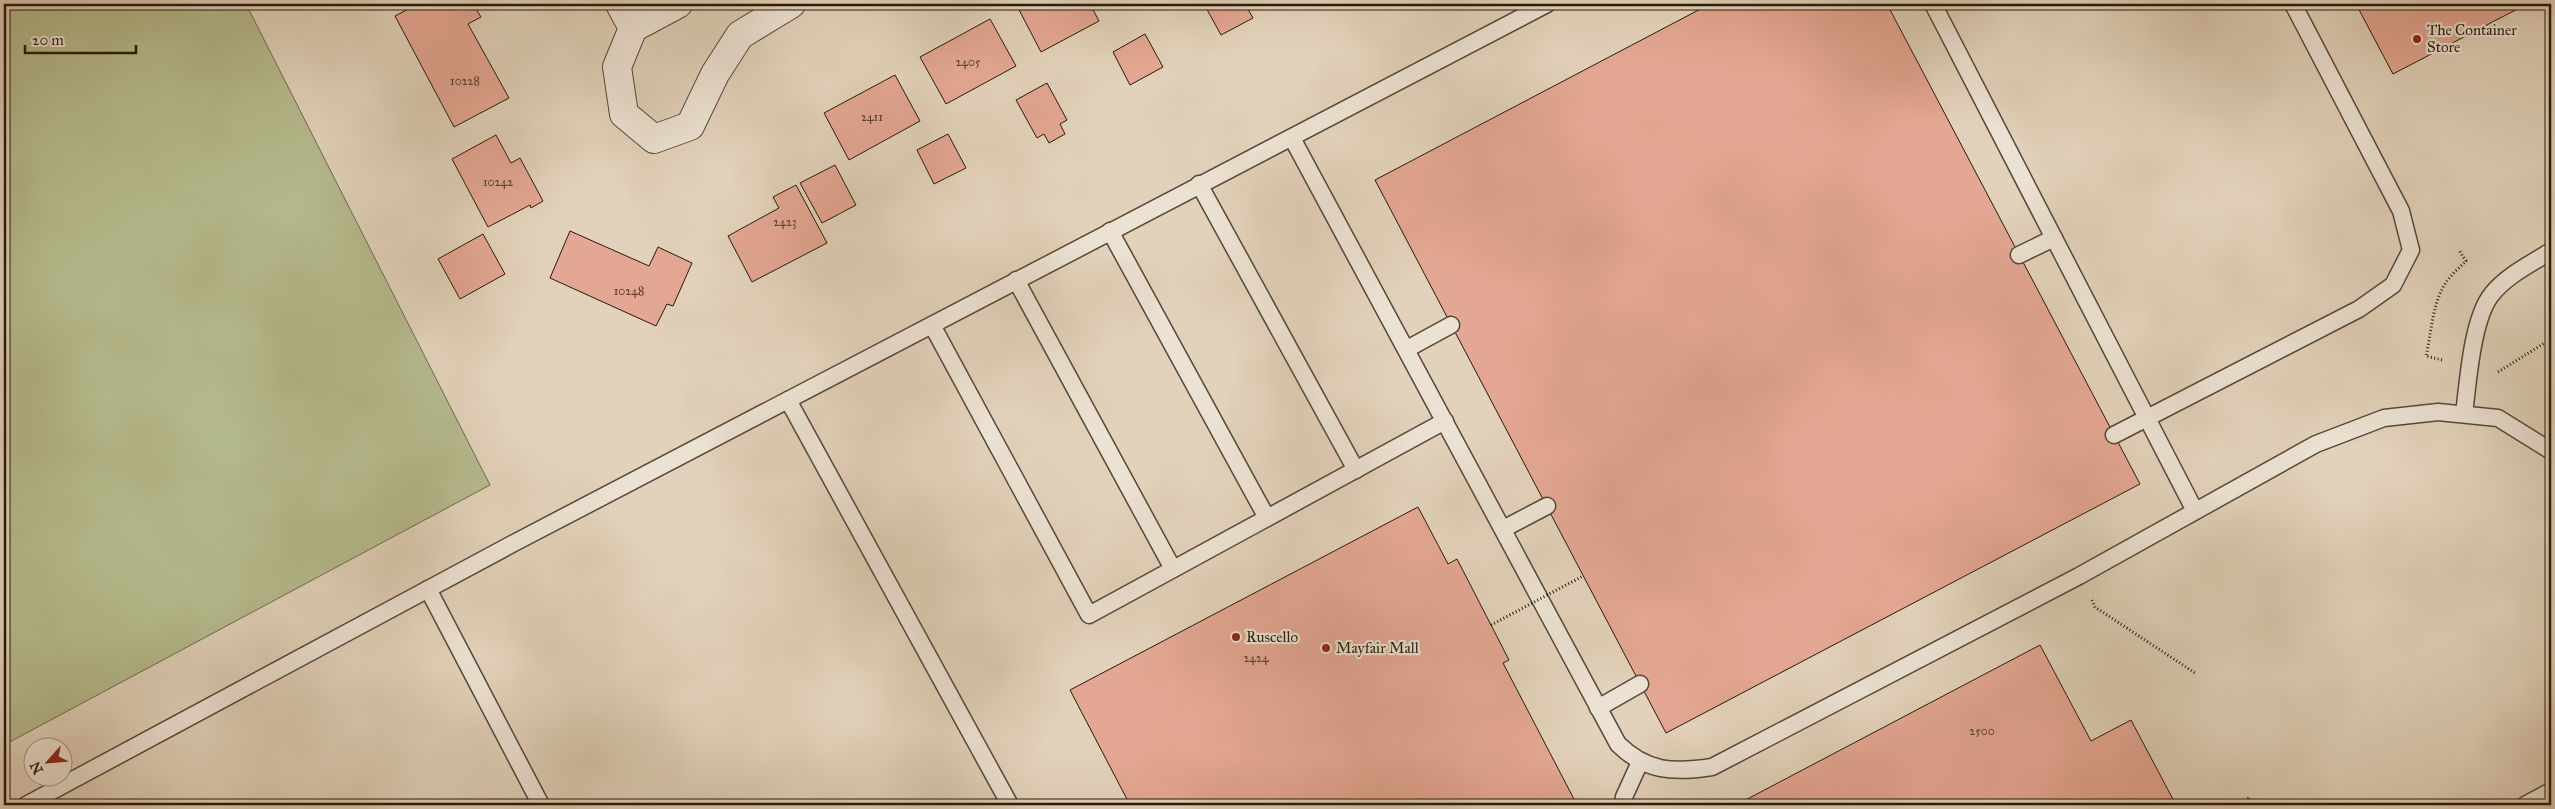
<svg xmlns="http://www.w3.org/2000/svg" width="2555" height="809" viewBox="0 0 2555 809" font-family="'IM FELL Great Primer',serif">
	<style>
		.green { fill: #b5bb8e; stroke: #6e6a4c }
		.building { fill: #e4a793; stroke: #271a0a }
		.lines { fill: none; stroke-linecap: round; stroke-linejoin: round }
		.lane-casing { stroke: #564836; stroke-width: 19 }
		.street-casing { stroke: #564836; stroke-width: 30 }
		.path { stroke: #271a0a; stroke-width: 3; stroke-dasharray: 1 2.5; stroke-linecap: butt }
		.lane { stroke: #ece2d3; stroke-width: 16 }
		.street { stroke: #ece2d3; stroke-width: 28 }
		.path-bridge { stroke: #271a0a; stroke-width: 3; stroke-dasharray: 1 2.5; stroke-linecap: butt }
		.poi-dot { fill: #8f2418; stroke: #ece2d3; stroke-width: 2 }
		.labels { text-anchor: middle; stroke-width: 4.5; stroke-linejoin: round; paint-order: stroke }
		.number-label { font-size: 12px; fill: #563d2c }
		.poi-label { font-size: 15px; fill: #271a0a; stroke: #ece2d3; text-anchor: start }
	</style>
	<rect width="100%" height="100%" fill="#e2d2bb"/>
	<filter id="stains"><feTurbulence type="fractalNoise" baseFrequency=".004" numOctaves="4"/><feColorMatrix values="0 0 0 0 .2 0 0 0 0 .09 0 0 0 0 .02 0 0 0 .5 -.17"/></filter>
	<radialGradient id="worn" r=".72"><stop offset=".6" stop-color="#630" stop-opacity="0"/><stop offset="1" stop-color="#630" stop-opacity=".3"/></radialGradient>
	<path class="green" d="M4,4h242l244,481 -486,260z"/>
	<g class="building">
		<path d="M418,4h55l8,13 -13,7 41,74 -55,29 -59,-111z"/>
		<path d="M1016,4h74l9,17 -58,31z"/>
		<path d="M1204,4h41l8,14 -32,17z"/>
		<path d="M1710,4h177l253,480 -474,249 -291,-553z"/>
		<path d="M2356,4h171l-134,70z"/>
		<path d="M990,19l26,47 -70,38 -26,-47z"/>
		<path d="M1145,34l18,33 -33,18 -17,-33z"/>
		<path d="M895,75l25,46 -71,39 -25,-47z"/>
		<path d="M1047,83l20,37 -7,4 5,10 -16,9 -5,-9 -7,4 -21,-38z"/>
		<path d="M948,134l18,34 -32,16 -17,-34z"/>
		<path d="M496,135l15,28 9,-5 23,43 -12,7 -1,-3 -42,22 -36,-68z"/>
		<path d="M835,165l21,40 -34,18 -22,-40z"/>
		<path d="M796,185l31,58 -75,39 -24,-46 51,-28 -6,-11z"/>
		<path d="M570,231l79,35 9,-19 34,16 -19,43 -6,-2 -11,22 -106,-48z"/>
		<path d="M483,234l22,40 -45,25 -22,-40z"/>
		<path d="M1418,507l30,57 9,-5 52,101 -6,3 72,138 -7,4h-438l-60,-115z"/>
		<path d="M2040,645l51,96 40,-21 45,85h-440z"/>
	</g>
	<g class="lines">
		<g class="lane-casing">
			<g id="lane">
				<path d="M1933,4l262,507"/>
				<path d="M1292,138l326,606c28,28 56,29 94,23l367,-191 237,-132 68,-26 54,-6 60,6 53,33"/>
				<path d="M1199,184l157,286"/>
				<path d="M1110,231l157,287"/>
				<path d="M2019,255l35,-17"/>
				<path d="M1016,280l157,289"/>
				<path d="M932,325l157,290 356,-194"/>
				<path d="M1407,349l44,-24"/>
				<path d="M788,400l222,405"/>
				<path d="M2464,414c4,-31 8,-96 28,-120 15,-19 39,-30 59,-43"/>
				<path d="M2114,435l245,-126 34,-24 18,-35 -10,-39 -108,-207"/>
				<path d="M1503,529l44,-23"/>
				<path d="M428,589l113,216"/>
				<path d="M1598,708l42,-24"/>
				<path d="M26,805l488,-262 1033,-539"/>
				<path d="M1623,805l1,-8 16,-35"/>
				<path d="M2525,805l26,-14"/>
			</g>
		</g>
		<g class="street-casing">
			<g id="street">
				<path d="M620,4l13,24"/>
				<path d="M678,4l-45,24 -16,39 7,47 30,25 36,-13 25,-52 25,-39 51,-31"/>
			</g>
		</g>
		<g class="path">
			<path d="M2442,360l-16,-4c6,-25 6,-54 21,-75 5,-7 13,-14 19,-20l-7,-11"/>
			<path d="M2498,372l53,-33"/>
			<path d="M2092,600l3,7 100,66"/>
			<path d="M2246,805l3,-9"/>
		</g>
		<use href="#lane" class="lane"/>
		<use href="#street" class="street"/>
		<path class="path-bridge" d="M1491,625l92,-49"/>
	</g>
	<g class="poi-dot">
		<circle cx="2417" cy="39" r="5"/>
		<circle cx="1236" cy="637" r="5"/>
		<circle cx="1326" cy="648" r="5"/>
	</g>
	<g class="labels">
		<g class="number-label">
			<text x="968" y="66">2405</text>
			<text x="465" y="85">10228</text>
			<text x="872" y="121">2411</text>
			<text x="498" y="186">10242</text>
			<text x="785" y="226">2423</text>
			<text x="629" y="295">10248</text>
			<text x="1256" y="662">2424</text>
			<text x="1982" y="735">2500</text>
		</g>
		<g class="poi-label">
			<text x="2427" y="35">The Container<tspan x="2427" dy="17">Store</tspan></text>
			<text x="1246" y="642">Ruscello</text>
			<text x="1336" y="653">Mayfair Mall</text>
		</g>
	</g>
	<rect width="2555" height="809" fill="none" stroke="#e2d2bb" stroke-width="20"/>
	<rect x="5" y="5" width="2545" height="799" fill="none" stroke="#271a0a" stroke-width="2.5"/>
	<rect x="10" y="10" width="2535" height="789" fill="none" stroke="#271a0a"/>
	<g transform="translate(48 762) rotate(243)"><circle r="24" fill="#ece2d3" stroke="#9d9283"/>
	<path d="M0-4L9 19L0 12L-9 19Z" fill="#8f2418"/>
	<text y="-8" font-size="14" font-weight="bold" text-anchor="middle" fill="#271a0a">N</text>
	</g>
	<path d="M25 45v8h111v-8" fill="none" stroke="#271a0a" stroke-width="2.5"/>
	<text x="32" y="45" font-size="15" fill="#271a0a" stroke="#ece2d3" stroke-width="4" paint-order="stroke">20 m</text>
	<rect width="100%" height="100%" filter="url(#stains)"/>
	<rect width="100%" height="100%" fill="url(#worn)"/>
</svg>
